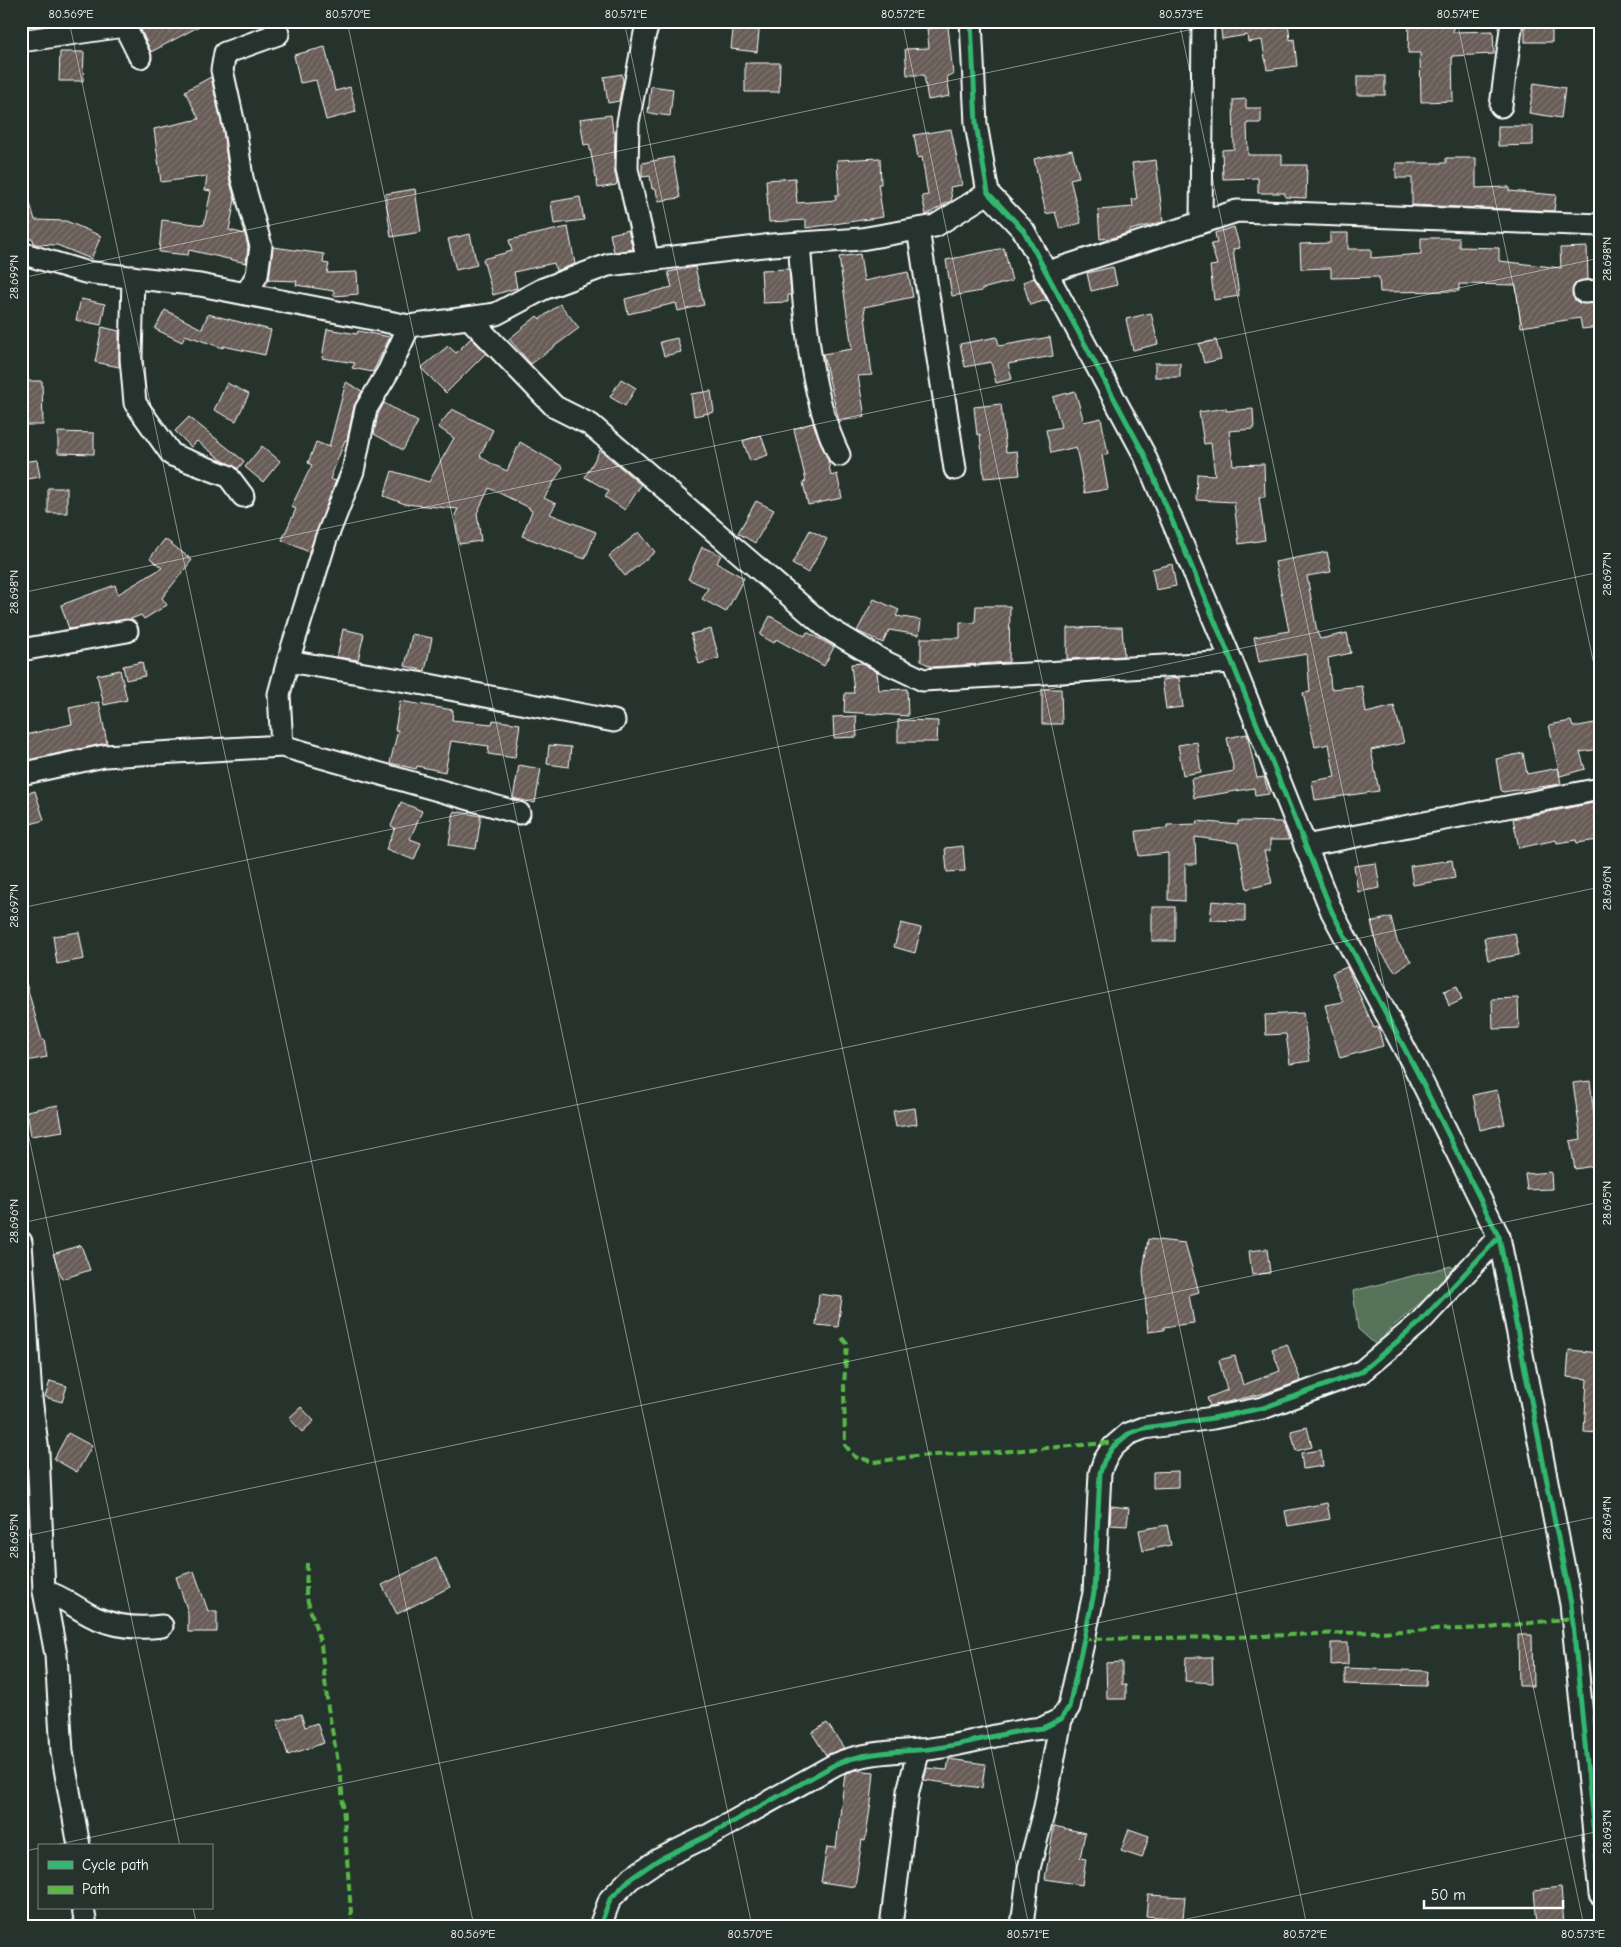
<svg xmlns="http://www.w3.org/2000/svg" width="1621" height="1947" viewBox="0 0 1621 1947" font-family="'Comic Neue',sans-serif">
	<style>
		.green { fill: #57735a; stroke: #abb9ac }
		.building { fill: url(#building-hatch); stroke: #fff }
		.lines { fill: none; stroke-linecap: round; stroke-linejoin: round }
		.minor-casing { stroke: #fff; stroke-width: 25 }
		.minor { stroke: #26332d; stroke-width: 21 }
		.quiet { stroke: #58b947; stroke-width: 4; stroke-dasharray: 8 4; stroke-linecap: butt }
		.cycleway-casing { stroke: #26332d; stroke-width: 8 }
		.cycleway { stroke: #33b770; stroke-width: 5 }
		.ticks { fill: none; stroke: #fff; stroke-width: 1; stroke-opacity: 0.45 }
		.neatline { fill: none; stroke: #fff; stroke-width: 2 }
		.ticks-label { font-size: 12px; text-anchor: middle; fill: #fff }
	</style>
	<defs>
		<pattern id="building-hatch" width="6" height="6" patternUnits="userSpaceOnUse" patternTransform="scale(1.25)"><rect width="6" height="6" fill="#685c57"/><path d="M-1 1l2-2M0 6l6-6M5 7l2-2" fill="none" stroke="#7f7470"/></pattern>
	</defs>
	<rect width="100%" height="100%" fill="#26332d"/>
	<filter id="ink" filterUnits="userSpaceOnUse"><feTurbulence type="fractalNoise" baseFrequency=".02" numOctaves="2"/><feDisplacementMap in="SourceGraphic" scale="10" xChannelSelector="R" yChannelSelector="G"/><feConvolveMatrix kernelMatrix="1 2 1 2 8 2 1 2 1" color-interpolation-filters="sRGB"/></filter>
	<g filter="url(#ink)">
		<path class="green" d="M1451,1266l5,6 -67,58 -12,16 -19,-17 -5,-38z"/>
		<g class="building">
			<path d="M137,21h72l-58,31z"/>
			<path d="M734,21h26l-3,31 -26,-3z"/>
			<path d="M1220,21h68l2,19 4,-1 3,27 -30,4 -5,-30 -14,2 -1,-7 -25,4z"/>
			<path d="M1409,21l45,1 -1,10 40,-1 1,23 -42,2 1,45 -32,1 -1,-49h-12z"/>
			<rect x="1525" y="21" width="27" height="21"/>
			<path d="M948,26l5,49 -6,1 3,20 -22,4 -4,-25h-17l-2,-26 24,-1 -2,-19z"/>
			<path d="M325,47l10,44 15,-4 6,25 -30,8 -10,-40 -16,3 -6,-28z"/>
			<path d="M60,52h24l-1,29h-24z"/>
			<path d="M745,63h35l-1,29h-34z"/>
			<path d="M622,74l1,8 -4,19 -11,2 -4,-26z"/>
			<rect x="1357" y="76" width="28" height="19"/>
			<path d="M211,77l12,54 7,51 5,18 -6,30 16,4 3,13 -2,16 -57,-13 -1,5 -29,-3 3,-32 42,5 7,-34 -6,-1 2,-14 -46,6 -7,-53 45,-10 -14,-28z"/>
			<path d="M1534,83l31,5 -4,30 -32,-5z"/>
			<path d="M651,86l22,3 -3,27 -22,-3z"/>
			<path d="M1246,99v9h15v15h-14l1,32h34v10h25l-1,33 -21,-1v-4h-27v-15l-35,1 -1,-29 12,-1 -1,-49z"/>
			<path d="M611,115l2,17h2l-1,37 3,13 -1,3 -18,3 -9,-44 -5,1 -4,-26z"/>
			<path d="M1498,126h35v19l-35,1z"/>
			<path d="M951,129l11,56 -12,2 2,13 -26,15 -4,-19 6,-1 -6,-38 -4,1 -4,-23z"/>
			<path d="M1072,150l7,27 -9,2 11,44 -21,6 -5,-17 -9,2 -12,-55z"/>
			<path d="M673,157l7,41 -22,3 -2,-12h-4l-2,-13 -8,1v-14z"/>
			<path d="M880,158l1,26h-3l5,33 -77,11v-8l-37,2 -3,-42 29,-2 2,25 39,-3 -1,-5h4l-2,-35z"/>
			<path d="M1446,158h30v30l33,-1v4l47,4 -2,16 -142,-6v-27h-16v-15h50z"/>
			<path d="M1156,160l7,62 -33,8v2l-17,6 -13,1 -2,-29 35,-3 -1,-8h5l-5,-36z"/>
			<path d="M21,187h4l10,33 31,1 35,15 -10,23 -34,-14 -23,-1 -1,-5h-12z"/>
			<path d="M415,189l6,43 -30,5 -6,-43z"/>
			<path d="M580,197l4,23 -30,4 -3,-22z"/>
			<path d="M568,227l7,37 -19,7 -2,-8 -40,9 3,16 -24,7 -10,-36 29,-8 -3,-11z"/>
			<path d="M1234,227l6,21 -7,1 6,47 -25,4 -4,-34 7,-1 -6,-21 6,-1 -2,-10z"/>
			<path d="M628,230l5,19 -19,3 -4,-18z"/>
			<path d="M1330,233h18v16h23v9l50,-4v-16h38v9l40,1v13l62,7 -1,-20 27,-1 1,32 -11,3 -5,11 7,10 21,1v23l-18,2 -2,-11 -59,9 -5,-42 -57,-1v7l-79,1 -1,-15 -48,1v-10l-30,1 -1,-25 30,-1z"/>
			<path d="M470,234l7,31 -21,5 -8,-31z"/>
			<path d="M273,247l51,7 -1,9 6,1 -2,9 30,-1 1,22 -24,2v-5l-38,-6 1,-4 -28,-1z"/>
			<path d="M1004,248l8,33 -30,8v2l-30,5 -6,-36z"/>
			<path d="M860,254l4,27 44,-9 5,25 -49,10 8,68 -14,1 7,41 -26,4 -16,-67 29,-5 -13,-92z"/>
			<path d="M695,267l9,38 -26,6 -2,-8 -48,11 -3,-15 47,-12 -4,-15z"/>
			<path d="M1113,267l4,18 -26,6 -4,-18z"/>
			<path d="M789,269l2,26h-3v7l-25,1 -2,-33z"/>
			<path d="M1034,278l13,22 -17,5 -7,-23z"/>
			<path d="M81,299l24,5 -4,21 -25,-5z"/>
			<path d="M560,304l19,24 -48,36 -22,-25 28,-23 3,3z"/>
			<path d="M165,310l37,19 6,-15 63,16 -6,25 -42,-9v2l-38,-13 -3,7 -27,-13z"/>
			<path d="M1151,313l7,31 -25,6 -7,-31z"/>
			<path d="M102,327l17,4v36l-24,-5z"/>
			<path d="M327,329l30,5 1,-3 32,6 -17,35 -21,-4 3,-5 -33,-5z"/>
			<path d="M997,337l2,9 51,-9 3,19 -45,8 4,15 -16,4 -5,-21 -26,5 -5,-23z"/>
			<path d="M471,338l15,15 -40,40 -25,-25 27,-22 8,7z"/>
			<path d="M677,338l4,14 -17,4 -4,-14z"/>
			<path d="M1216,340l5,19 -17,4 -5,-19z"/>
			<rect x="1155" y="363" width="25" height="14"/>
			<path d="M621,379l15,9 -11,18 -15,-9z"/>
			<path d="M21,381h21l1,44h-22z"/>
			<path d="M346,382l16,9 -8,15 -7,34h-2l-15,39 6,2 -27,71 -27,-12 14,-31 -5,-2 21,-42 -4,-2 8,-21 13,5z"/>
			<path d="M227,383l22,11 -13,27 -22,-11z"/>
			<path d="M711,391l3,21 -20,4 -3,-22z"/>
			<path d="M1075,391l9,31 17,-4 7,36 -6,1 6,34 -23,4 -9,-46 -25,6 -5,-23 15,-3 -8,-30z"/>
			<path d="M384,403l34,19 -15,28 -29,-16 4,-20z"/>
			<path d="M1001,404l5,48 11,-1 3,24 -36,3 -4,-44 -3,1 -3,-28z"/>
			<path d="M1226,408v3l27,-2 1,20 -25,2 4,34 31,-1 1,33h-6l6,43 -26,4 -5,-42 -38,-2 1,-26 18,1 -4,-32 -7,1 -5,-32z"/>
			<path d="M452,409l41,21 -13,26 12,8 15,7 13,-29 43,25 -19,31 12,6 -6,10 46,18 -11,27 -63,-23 10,-25 -3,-2 1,-1 -41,-20 -12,25 4,28 -22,3 -4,-29 3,-6 -53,-5 -21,-8 8,-25 37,11 25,-44 -16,-11z"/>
			<path d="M189,417l55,44 -6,8 -16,-9 -25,-19 -6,6 -16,-16z"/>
			<path d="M813,423l15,37 3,16 6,-2 5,24 -34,7 -5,-23 3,-1 -12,-52z"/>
			<path d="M58,432l36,1v21l-36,-1z"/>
			<path d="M761,435l7,20 -18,6 -7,-20z"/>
			<path d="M262,446l18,15 -17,21 -18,-15z"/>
			<path d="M600,450l41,35 -16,25 -20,-13 4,-6 -24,-14z"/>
			<path d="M37,460l3,17 -19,3v-18z"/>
			<rect x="48" y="488" width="19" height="25"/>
			<path d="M756,501l18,9 -19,33 -17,-10z"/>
			<path d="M810,530l17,9 -19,34 -16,-9z"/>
			<path d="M639,532l16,20 -30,24 -16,-20z"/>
			<path d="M165,539l27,21 -30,38 5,7 -23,14 -3,-4 -10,4 -62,10 -8,-24 54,-20 3,9 44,-26 -12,-10z"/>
			<path d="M702,547l19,8 -4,8 27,15 -18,34 -24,-13 6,-11 -20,-9z"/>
			<path d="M1327,552l4,20 -24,4 10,56 3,7 27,-6 4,20 -23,5 3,31 31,-3 4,27 28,-7 10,37 -33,7 8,41 -64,9 -3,-19 23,-4 -6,-33 -14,3 -12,-54 7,-1 -3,-38 -48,8 -5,-25 35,-6 -14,-69z"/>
			<path d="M1172,564l4,22 -20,4 -4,-21z"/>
			<path d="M874,599l25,11 -3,6 25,4 -2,15 -30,-5 -6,13 -26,-12z"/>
			<path d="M976,606h34l-1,56 -77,5 -11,-6v-23h39v-16l15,1z"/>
			<path d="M770,616l35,20 2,-4 27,15 -10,19 -48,-27 -2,4 -14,-8z"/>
			<path d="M1122,627l2,29 -57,3v-31z"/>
			<path d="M343,629l21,5 -6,26 -21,-3z"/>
			<path d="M711,629l8,29 -20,6 -8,-30z"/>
			<path d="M412,634l20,4 -7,33 -20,-5z"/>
			<path d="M142,662l3,14 -19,4 -3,-14z"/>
			<path d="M862,663l15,9 2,18 28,-1 1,27 -64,-4 1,-19h9l-3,-29z"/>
			<path d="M120,670l7,30 -23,5 -7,-30z"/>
			<path d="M1179,678l4,29 -17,2 -4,-29z"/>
			<path d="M1042,689h19l1,35h-20z"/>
			<path d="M400,701l53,9 -1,10 40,4 1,-4 27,4 -5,34 -27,-4 1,-8 -38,-5 -6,31 -28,-6 -1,3 -26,-6 8,-33h-3z"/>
			<path d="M99,702l8,41 -84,18 -2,-25 51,-12 -3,-16z"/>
			<path d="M856,716l1,21 -23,1 -1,-21z"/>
			<path d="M898,720l40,1 -1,21h-39z"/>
			<path d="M1571,721l2,6 27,-5v27l-20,3 5,17 -25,7 -11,-51z"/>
			<path d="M1247,734l10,44 7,-1 5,17 -14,2 -1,-8 -60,10 -3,-19 43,-8 -7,-33z"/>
			<path d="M1197,742l4,30 -18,3 -5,-30z"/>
			<path d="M549,745l22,2 -2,20 -22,-3z"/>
			<path d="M1523,753l4,21 31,-6 3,16 -58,8 -2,-2 -5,-31z"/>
			<path d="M519,765l22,4 -6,34 -22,-5z"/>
			<path d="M35,791l9,29 -23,7v-32z"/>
			<path d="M401,802l21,9 -12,28 11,4 -7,17 -28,-11 9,-21 -4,-2z"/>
			<path d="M1593,803l5,37 -21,3 -1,-3 -19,3 -1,-3 -37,8 -6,-29z"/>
			<path d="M454,811l27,5 -5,33 -27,-4z"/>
			<path d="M1197,821l41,4v-4l44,1 7,18h-19v11h-6l8,32 -25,6 -9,-46 -43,-6 1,27h-11v37l-17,-1v-47l-29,3 -3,-25 31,-3v-3l31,-1z"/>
			<path d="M963,846l2,25 -18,1 -2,-24z"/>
			<path d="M1452,860l3,18 -42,7 -3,-19z"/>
			<path d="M1376,863l4,25 -22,4 -4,-26z"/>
			<path d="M1212,901l33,3v17l-35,-1z"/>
			<rect x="1152" y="907" width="23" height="34"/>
			<path d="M1391,917l6,24 14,20 -16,11 -18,-26 -6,-24z"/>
			<path d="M901,923l20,5 -6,25 -21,-6z"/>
			<path d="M79,932l5,27 -27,5 -4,-28z"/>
			<path d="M1515,933l4,22 -31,5 -4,-22z"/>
			<path d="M1347,967l27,61 4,-1 5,19 -43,12 -15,-53 18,-3 -11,-29z"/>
			<path d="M26,983l16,57h2l3,17 -26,5v-78z"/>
			<path d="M1457,986l5,14 -13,6 -5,-15z"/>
			<path d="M1518,998l1,30 -26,1 -1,-30z"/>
			<path d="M1303,1013l7,48 -20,3 -4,-30 -20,1 -1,-20z"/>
			<path d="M1590,1081l10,84 -25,4 -5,-28 11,-2 -8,-56z"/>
			<path d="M1497,1090l8,34 -25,6 -7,-35z"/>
			<path d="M58,1105l5,26 -32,5 -4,-25z"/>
			<path d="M915,1108l2,16 -21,3 -3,-16z"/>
			<path d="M1551,1172l1,17 -25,1 -2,-16z"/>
			<path d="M1148,1239l37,4 14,49 -10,3 5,28 -30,4v3l-16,2 -5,-61z"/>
			<path d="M81,1245l9,25 -28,9 -9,-25z"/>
			<path d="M1267,1249l3,24 -18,2 -3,-24z"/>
			<path d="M819,1294l23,3 -4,30 -22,-2z"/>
			<path d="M1287,1344l14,37 -35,12 -56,13 -3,-8 20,-8 -8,-30 16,-4 8,29 37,-14 -8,-22z"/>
			<path d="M1569,1350l31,3v80l-16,-1 3,-53 -20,-2z"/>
			<path d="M50,1381l17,5 -5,16 -17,-5z"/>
			<path d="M301,1407l13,14 -12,11 -13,-14z"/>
			<path d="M1307,1427l5,20 -16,4 -5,-20z"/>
			<path d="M68,1433l24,13 -15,26 -23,-13z"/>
			<path d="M1321,1450l2,16 -20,3 -2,-16z"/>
			<path d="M1178,1471v16l-25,1v-16z"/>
			<path d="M1327,1503l3,16 -42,7 -3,-15z"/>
			<path d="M1111,1506l18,2 -2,18 -17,-1z"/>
			<path d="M1167,1525l4,20 -28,6 -4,-21z"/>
			<path d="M436,1558l14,29 -53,27 -15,-29z"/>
			<path d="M194,1571l14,40h9v21h-29v-20l-12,-35z"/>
			<path d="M1518,1635h14l1,51h-14z"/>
			<path d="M1331,1643h17v21l-17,1z"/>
			<path d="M1186,1657h26l1,26 -28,-2z"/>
			<path d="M1122,1662v23h4v14h-19l-1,-36z"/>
			<path d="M1345,1668l82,3 -1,15 -81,-2z"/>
			<path d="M301,1714l4,13 12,-4 7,20 -36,12 -11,-34z"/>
			<path d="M827,1723l17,25 -18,7 -14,-22z"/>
			<path d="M949,1759l36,5 -3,24 -58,-8 3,-12 20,2z"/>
			<path d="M856,1770l18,2 -3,31 -6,38 -3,-1 -7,47 -34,-5 6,-35 9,1 9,-74z"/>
			<path d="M1054,1826l31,7 -5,25 6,1 -4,26 -37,-6z"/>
			<path d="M1129,1829l20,7 -7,22 -21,-7z"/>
			<path d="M1561,1887l3,39 -27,-2 -3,-34z"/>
			<path d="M1148,1895l37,2 -2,22 -37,-3z"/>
		</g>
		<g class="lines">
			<g class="minor-casing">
				<g id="minor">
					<path d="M122,21l18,36"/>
					<path d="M971,21l5,103 12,69 36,38 120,223 88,208 100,250 84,158 83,167 72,367 29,290"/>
					<path d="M21,41l96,-14 6,-3"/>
					<path d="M1501,106l11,-85"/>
					<path d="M1201,221l2,-200"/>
					<path d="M918,229l37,240"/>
					<path d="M799,243c6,70 9,148 40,212"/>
					<path d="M21,253l64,19 115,13 209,41 87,-12 47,-25 65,-24 164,-20 89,-6 74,-13 53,-33"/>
					<path d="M648,260l-21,-91 1,-47 17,-89 5,-12"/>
					<path d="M1045,273l192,-62 363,14"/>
					<path d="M133,277l-2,81 4,45 37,52 56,21 15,20"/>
					<path d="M1584,292l16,-1"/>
					<path d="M246,294l11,-19 4,-29 -19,-68 -7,-49 -13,-59 3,-17 53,-19 -3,-13"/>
					<path d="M469,318l86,89 36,18 235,202 57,34 40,19 309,-18"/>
					<path d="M21,650l106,-19"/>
					<path d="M288,661l136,23 190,37"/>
					<path d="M282,746l237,67"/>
					<path d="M21,774l83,-18 178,-10 -3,-52 9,-33 38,-122 27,-68 13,-62 23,-39 20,-44"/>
					<path d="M1305,846l295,-57"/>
					<path d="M21,1242l10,156 7,54 6,139 12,64 6,97 17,94"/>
					<path d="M44,1591c19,5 34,19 52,27 21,9 44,11 66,8"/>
					<path d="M83,1908l3,18"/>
					<path d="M600,1926l10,-27 20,-20 28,-19 53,-26 125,-70c26,-11 54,-12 82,-14 42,-2 83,-19 125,-22l18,-9 8,-12 25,-114 6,-120 4,-12 9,-14 15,-13 16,-6 69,-10 50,-10 98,-36 57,-48 81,-87"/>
					<path d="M891,1926l17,-135 11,-41"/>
					<path d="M1022,1926l7,-58 16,-61 16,-88"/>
				</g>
			</g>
			<use href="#minor" class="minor"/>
			<g class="quiet">
				<path d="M842,1338l5,6 -3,41 1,60 10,12 20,5 40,-6 83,-4 120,-10"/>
				<path d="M307,1563l-1,32 15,50 7,63 13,70 11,148"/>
				<path d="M1083,1639l149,-2 256,-9 84,-10"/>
			</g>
			<g class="cycleway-casing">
				<g id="cycleway">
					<path d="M971,21l5,103 12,69 36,38 120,223 88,208 100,250 84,158 83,167 72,367 29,290"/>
					<path d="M600,1926l10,-27 20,-20 28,-19 53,-26 125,-70c26,-11 54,-12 82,-14 42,-2 83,-19 125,-22l18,-9 8,-12 25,-114 6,-120 4,-12 9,-14 15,-13 16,-6 69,-10 50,-10 98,-36 57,-48 81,-87"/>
				</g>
			</g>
			<use href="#cycleway" class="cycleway"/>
		</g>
	</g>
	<path class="ticks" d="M69,21l405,1905M347,21l405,1905M624,21l405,1905M902,21l405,1905M1179,21l405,1905M1457,21l143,672M21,278l1210,-257M21,593l1579,-335M21,908l1579,-336M21,1100l159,746M21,1223l1579,-336M21,1537l1579,-335M50,1846l1550,-330M21,1852l18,-4M193,1908l4,18M1154,1926l446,-95"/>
	<rect width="1621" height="1947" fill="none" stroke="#26332d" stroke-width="55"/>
	<rect x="38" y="1844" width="175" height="65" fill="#26332d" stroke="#7d8581"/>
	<rect x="48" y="1861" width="25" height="8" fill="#33b770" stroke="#7d8581"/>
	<text x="82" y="1870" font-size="15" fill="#ffffff">Cycle path</text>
	<rect x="48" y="1886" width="25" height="8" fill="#58b947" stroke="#7d8581"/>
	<text x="82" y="1894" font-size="15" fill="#ffffff">Path</text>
	<path d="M1424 1900v8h139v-8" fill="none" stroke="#ffffff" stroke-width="2.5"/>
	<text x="1431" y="1900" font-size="15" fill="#ffffff" stroke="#26332d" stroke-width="4" paint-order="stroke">50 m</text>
	<rect x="28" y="28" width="1566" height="1892" class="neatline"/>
	<g class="ticks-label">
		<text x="71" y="18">80.569°E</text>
		<text x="348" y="18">80.570°E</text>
		<text x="626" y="18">80.571°E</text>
		<text x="903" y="18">80.572°E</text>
		<text x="1181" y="18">80.573°E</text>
		<text x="1458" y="18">80.574°E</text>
		<text transform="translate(1607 259) rotate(-90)" y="4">28.698°N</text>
		<text transform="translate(14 277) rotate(-90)" y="4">28.699°N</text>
		<text transform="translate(1607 574) rotate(-90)" y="4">28.697°N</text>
		<text transform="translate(14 592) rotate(-90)" y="4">28.698°N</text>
		<text transform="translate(1607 888) rotate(-90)" y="4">28.696°N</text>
		<text transform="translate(14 906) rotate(-90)" y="4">28.697°N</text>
		<text transform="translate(1607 1203) rotate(-90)" y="4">28.695°N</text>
		<text transform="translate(14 1221) rotate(-90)" y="4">28.696°N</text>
		<text transform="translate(1607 1518) rotate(-90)" y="4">28.694°N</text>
		<text transform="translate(14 1536) rotate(-90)" y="4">28.695°N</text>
		<text transform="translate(1607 1832) rotate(-90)" y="4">28.693°N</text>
		<text x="473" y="1938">80.569°E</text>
		<text x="750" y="1938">80.570°E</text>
		<text x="1028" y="1938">80.571°E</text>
		<text x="1305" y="1938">80.572°E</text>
		<text x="1583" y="1938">80.573°E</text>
	</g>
</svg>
